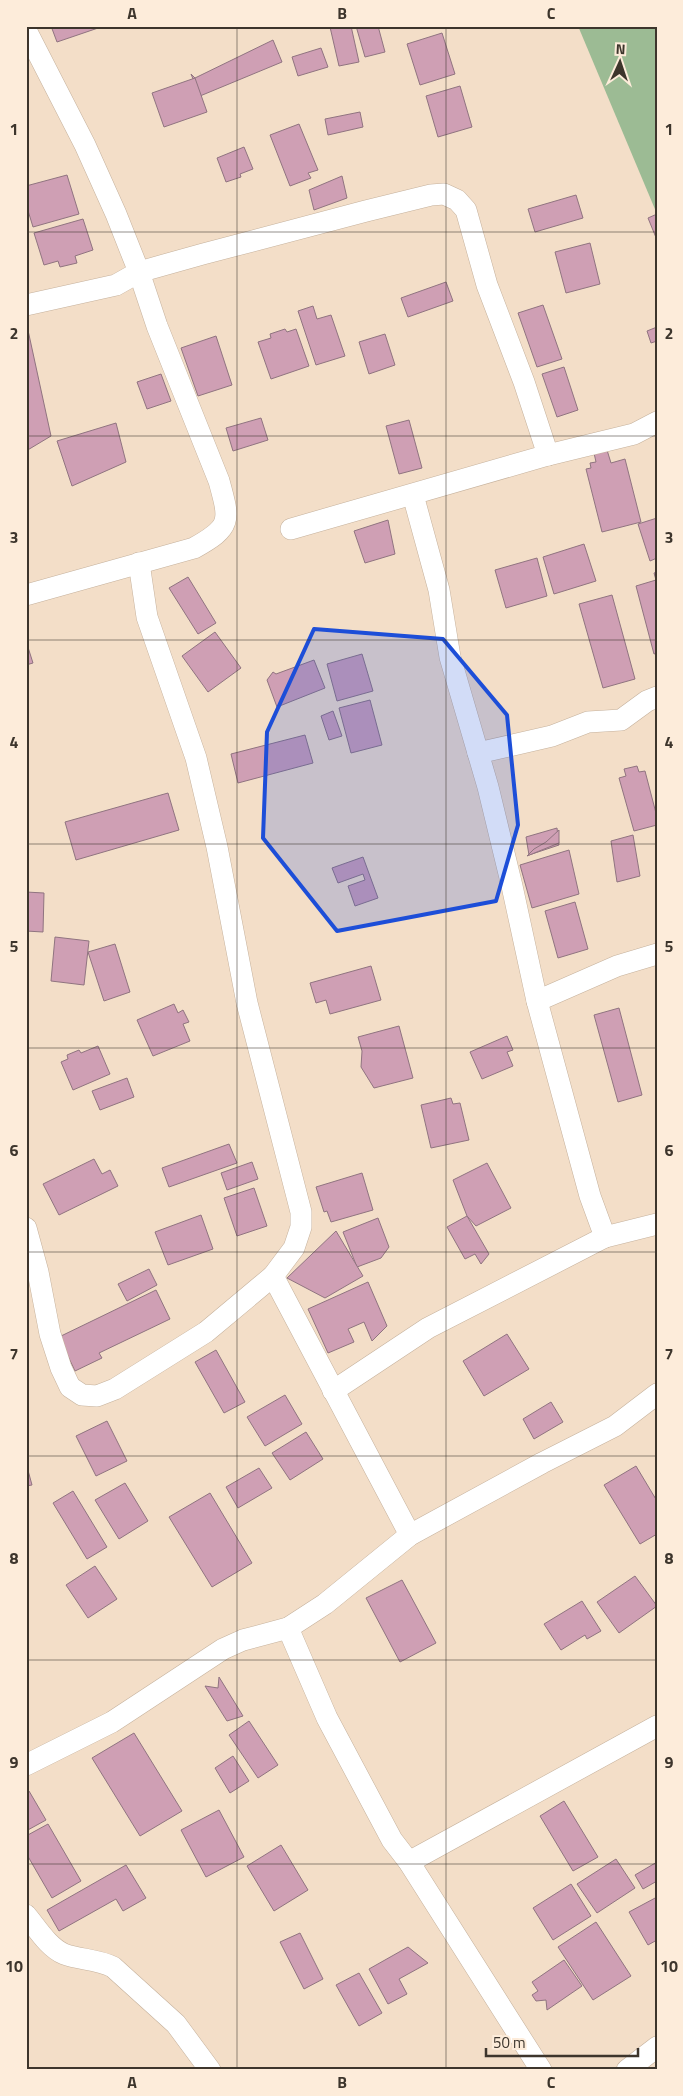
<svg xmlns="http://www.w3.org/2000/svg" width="683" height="2096" viewBox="0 0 683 2096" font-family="'Titillium Web',sans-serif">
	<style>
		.forest { fill: #9cbb94 }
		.building { fill: #cf9fb4; stroke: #907480 }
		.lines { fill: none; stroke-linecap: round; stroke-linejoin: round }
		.street-casing { stroke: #c5b19c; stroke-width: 22 }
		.street { stroke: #fff; stroke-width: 21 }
		.marked { fill: #1d4ed8; fill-opacity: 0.2; stroke: #1d4ed8; stroke-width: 4; stroke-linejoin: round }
		.grid { fill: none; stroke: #3d352c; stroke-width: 1; stroke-opacity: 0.55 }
		.neatline { fill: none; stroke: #3d352c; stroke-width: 2 }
		.grid-label { font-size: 16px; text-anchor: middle; font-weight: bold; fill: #3d352c }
	</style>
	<rect width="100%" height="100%" fill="#f3dec8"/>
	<path class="forest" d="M578,26h79v188z"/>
	<g class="building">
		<path d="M51,26h53l-47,16z"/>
		<path d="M351,26l8,36 -20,4 -9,-39z"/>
		<path d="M356,26h22l7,26 -20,5z"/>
		<path d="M442,33l13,41 -35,11 -13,-41z"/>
		<path d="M273,40l9,22 -82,34 -9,-22 4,4z"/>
		<path d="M321,48l7,19 -30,9 -6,-19z"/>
		<path d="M195,78l12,34 -43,15 -12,-34z"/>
		<path d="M460,86l12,41 -34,10 -12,-41z"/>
		<path d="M360,112l3,15 -35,8 -3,-16z"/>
		<path d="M299,124l19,46 -10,3 3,5 -21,8 -20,-51z"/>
		<path d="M244,147l9,22 -13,5 1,3 -15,5 -9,-24z"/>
		<path d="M67,175l12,39 -46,13 -7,-23v-18z"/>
		<path d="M342,176l5,22 -33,12 -5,-20z"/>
		<path d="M576,195l7,23 -48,14 -7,-23z"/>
		<path d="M657,214v26l-9,-22z"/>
		<path d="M83,219l10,31 -18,6 2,7 -17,4 -2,-6 -14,4 -10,-32z"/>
		<path d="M590,243l10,41 -34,9 -11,-41z"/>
		<path d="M446,282l7,19 -45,16 -7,-19z"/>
		<path d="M543,305l19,54 -25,8 -19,-54z"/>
		<path d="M313,306l4,13 14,-4 14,41 -29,9 -18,-54z"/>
		<path d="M26,321l25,115 -25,15z"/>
		<path d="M657,327v14l-6,2 -4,-12z"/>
		<path d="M285,329l2,3 9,-3 13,37 -38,13 -13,-37 13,-4 -1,-4z"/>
		<path d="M385,334l10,31 -26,9 -10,-32z"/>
		<path d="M216,336l16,49 -34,11 -17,-48z"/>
		<path d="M564,367l14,43 -21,7 -15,-43z"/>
		<path d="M161,374l10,27 -24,8 -10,-27z"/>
		<path d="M261,418l7,22 -35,11 -7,-23z"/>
		<path d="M409,420l13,48 -23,6 -13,-48z"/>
		<path d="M116,423l10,39 -54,24 -15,-45z"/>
		<path d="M607,450l4,13 14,-4 16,63 -39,10 -16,-63 5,-1 -1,-5 6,-1 -2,-9z"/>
		<path d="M657,518v40l-7,3 -12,-37z"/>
		<path d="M388,520l7,34 -30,9 -11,-32z"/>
		<path d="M584,544l12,37 -42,13 -11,-37z"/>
		<path d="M537,558l10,38 -41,12 -11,-38z"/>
		<path d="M657,572v81l-3,1 -18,-68 20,-6 -2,-7z"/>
		<path d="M188,577l28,46 -18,11 -29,-46z"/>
		<path d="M612,595l23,84 -32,9 -24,-84z"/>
		<path d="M215,632l26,36 -33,24 -26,-36z"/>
		<path d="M26,641l7,22 -7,2z"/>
		<path d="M362,654l11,37 -36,10 -10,-37z"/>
		<path d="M314,660l11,28 -48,19 -10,-27 6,-8 3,2z"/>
		<path d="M370,700l12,45 -31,8 -12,-45z"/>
		<path d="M333,711l9,25 -13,4 -8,-24z"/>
		<path d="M305,735l8,28 -75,20 -7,-29z"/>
		<path d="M637,766l2,6 6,-1 12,46v8l-23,6 -15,-53 7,-2 -2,-7z"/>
		<path d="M168,793l11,37 -103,30 -11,-38z"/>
		<path d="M557,828l2,17 -30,10 -3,-18z"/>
		<path d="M559,830v13l-32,13 7,-7 12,-7z"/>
		<path d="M633,835l7,41 -23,6 -6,-41z"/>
		<path d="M569,850l10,44 -47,14 -12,-43z"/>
		<path d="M363,857l15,41 -23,8 -7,-20 17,-6 -2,-6 -25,9 -6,-15z"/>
		<path d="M26,892l18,1 -1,39 -17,-1z"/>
		<path d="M575,902l13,47 -30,9 -13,-47z"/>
		<path d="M55,937l34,4 -5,44 -33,-4z"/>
		<path d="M115,944l15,48 -26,9 -16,-49z"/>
		<path d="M371,966l10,34 -51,14 -4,-14 -10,3 -6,-20z"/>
		<path d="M174,1004l4,9 5,-3 6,12 -6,2 7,17 -37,15 -16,-36z"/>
		<path d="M619,1008l23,87 -24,7 -24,-87z"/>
		<path d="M399,1026l14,52 -39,10 -13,-21 1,-16 -4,-14z"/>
		<path d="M507,1036l6,14 -6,2 6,14 -31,13 -12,-27z"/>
		<path d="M98,1046l12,28 -37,16 -12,-28 7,-3 -1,-4 12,-5 2,3z"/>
		<path d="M127,1078l7,19 -34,13 -8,-19z"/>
		<path d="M451,1098l2,6 7,-1 9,37 -38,8 -10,-43z"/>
		<path d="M229,1144l8,19 -68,24 -7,-19z"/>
		<path d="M94,1159l8,15 8,-4 8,16 -59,29 -16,-31z"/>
		<path d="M252,1162l6,17 -31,11 -6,-17z"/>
		<path d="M487,1163l24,45 -35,18 -9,-10 -14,-36z"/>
		<path d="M362,1173l11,37 -42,12 -4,-11 -3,1 -8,-25z"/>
		<path d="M254,1188l13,38 -30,10 -13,-38z"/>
		<path d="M201,1215l12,34 -45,16 -13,-33z"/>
		<path d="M467,1216l22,38 -8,10 -6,-10 -10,5 -18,-32z"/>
		<path d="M378,1218l11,29 -8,11 -24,9 -14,-35z"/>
		<path d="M336,1231l27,45 -38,22 -38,-20z"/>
		<path d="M149,1269l8,16 -30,16 -9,-17z"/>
		<path d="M368,1282l19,44 -15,15 -8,-19 -16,7 6,13 -26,11 -20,-44z"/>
		<path d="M156,1290l14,29 -71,34 3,5 -27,13 -16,-34z"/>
		<path d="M507,1334l22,35 -45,27 -21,-35z"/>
		<path d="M216,1350l29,52 -21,11 -29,-51z"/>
		<path d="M285,1395l17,29 -37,22 -18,-29z"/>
		<path d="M551,1402l12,20 -29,17 -11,-20z"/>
		<path d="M107,1421l20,40 -31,15 -20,-40z"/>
		<path d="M306,1432l17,27 -33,21 -18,-27z"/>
		<path d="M26,1463l6,22 -6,1z"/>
		<path d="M636,1466l21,35v33l-17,10 -36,-59z"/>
		<path d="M259,1468l13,20 -34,20 -12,-21z"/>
		<path d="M125,1483l23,38 -29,18 -24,-39z"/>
		<path d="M73,1491l34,56 -20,12 -34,-56z"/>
		<path d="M210,1493l42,70 -40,24 -43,-70z"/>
		<path d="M95,1566l22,33 -29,19 -22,-33z"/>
		<path d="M635,1576l22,30 -38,27 -22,-31z"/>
		<path d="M402,1580l34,63 -36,19 -34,-64z"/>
		<path d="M582,1601l19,30 -14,8 -2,-4 -24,15 -17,-26z"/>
		<path d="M219,1677l24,39 -16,5 -22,-35 13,2z"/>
		<path d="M249,1721l29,44 -20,13 -29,-43z"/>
		<path d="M134,1733l48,78 -42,25 -48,-78z"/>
		<path d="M233,1756l16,25 -19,12 -15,-25z"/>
		<path d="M29,1791l17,29 -20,11v-38z"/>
		<path d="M564,1801l34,56 -25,14 -33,-55z"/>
		<path d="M219,1810l25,47 -38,20 -25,-47z"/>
		<path d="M48,1824l33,57 -29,17 -26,-45v-17z"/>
		<path d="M281,1845l27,45 -34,21 -27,-45z"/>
		<path d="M616,1859l19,29 -38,25 -20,-29z"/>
		<path d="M657,1862v19l-14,8 -8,-14z"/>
		<path d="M126,1865l20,33 -23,13 -7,-12 -57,32 -12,-21z"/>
		<path d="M571,1884l20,32 -38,24 -20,-32z"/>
		<path d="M657,1897v43l-9,5 -19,-33z"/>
		<path d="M596,1922l35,54 -38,24 -35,-53z"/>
		<path d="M300,1933l23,46 -19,10 -24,-47z"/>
		<path d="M408,1947l20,16 -29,16 8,15 -19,10 -19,-35z"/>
		<path d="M564,1960l18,26 -35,24 -1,-10 -10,1 -4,-6 6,-4 -6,-9z"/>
		<path d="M359,1973l23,40 -23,13 -23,-41z"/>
	</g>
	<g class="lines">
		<g class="street-casing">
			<g id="street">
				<path d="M26,30l59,115 31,69 23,58 18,54 62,155c11,40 13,46 -25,67l-168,47"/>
				<path d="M26,305l90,-20 23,-13 64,-18 163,-43 65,-16 13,-1 13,6 9,10 21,75 37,97 24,73"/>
				<path d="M291,529l257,-74 86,-21 23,-12"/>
				<path d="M478,753l74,-17 36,-14 33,-2 26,-19 10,-4"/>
				<path d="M537,1001l80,-35 40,-12"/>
				<path d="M26,1228l12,44 12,62 11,34 9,19 12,8 15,1 18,-7 91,-57 67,-56 21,-28 7,-21v-15l-54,-209 -30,-156 -21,-89 -49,-141 -8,-54"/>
				<path d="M605,1237l52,-13"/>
				<path d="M273,1276l137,259"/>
				<path d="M333,1391l95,-63 177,-91 -15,-41 -53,-195 -25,-115 -24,-99 -38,-130 -11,-67 -26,-95"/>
				<path d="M288,1628l39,90 65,122 17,22 132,208"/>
				<path d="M26,1765l86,-43 111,-73 20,-9 45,-12 37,-24 85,-69 132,-72 73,-37 42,-32"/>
				<path d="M409,1862l248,-136"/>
				<path d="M26,1915c11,13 22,32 38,39 16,6 33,5 49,13l63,57 34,46"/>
				<path d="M627,2070l30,-23"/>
			</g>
		</g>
		<use href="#street" class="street"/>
	</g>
	<path class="marked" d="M314,629l129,10 64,76 11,110 -22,76 -159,30 -74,-93 4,-106z"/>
	<path class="grid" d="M237,26v2044M446,26v2044M26,232h631M26,436h631M26,640h631M26,844h631M26,1048h631M26,1252h631M26,1456h631M26,1660h631M26,1864h631"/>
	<rect width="683" height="2096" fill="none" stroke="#fdecda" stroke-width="55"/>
	<g transform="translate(620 62) rotate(3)" stroke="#fdecda" stroke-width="4" paint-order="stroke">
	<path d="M0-4L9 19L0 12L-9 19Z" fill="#3d352c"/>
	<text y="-8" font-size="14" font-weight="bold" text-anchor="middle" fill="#3d352c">N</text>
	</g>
	<path d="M486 2048v8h152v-8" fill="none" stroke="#3d352c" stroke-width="2.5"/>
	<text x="493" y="2048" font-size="15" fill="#3d352c" stroke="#fdecda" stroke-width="4" paint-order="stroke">50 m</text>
	<rect x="28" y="28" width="628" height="2040" class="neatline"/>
	<g class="grid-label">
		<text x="132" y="19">A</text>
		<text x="342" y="19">B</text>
		<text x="551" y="19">C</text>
		<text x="14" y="135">1</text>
		<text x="669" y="135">1</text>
		<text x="14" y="339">2</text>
		<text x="669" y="339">2</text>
		<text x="14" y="543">3</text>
		<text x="669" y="543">3</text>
		<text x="14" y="748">4</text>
		<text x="669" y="748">4</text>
		<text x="14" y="952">5</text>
		<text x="669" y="952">5</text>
		<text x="14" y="1156">6</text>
		<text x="669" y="1156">6</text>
		<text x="14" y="1360">7</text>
		<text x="669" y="1360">7</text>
		<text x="14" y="1564">8</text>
		<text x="669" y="1564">8</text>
		<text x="14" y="1768">9</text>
		<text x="669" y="1768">9</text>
		<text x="14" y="1972">10</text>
		<text x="669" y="1972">10</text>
		<text x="132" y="2088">A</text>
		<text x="342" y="2088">B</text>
		<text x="551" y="2088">C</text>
	</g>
</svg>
